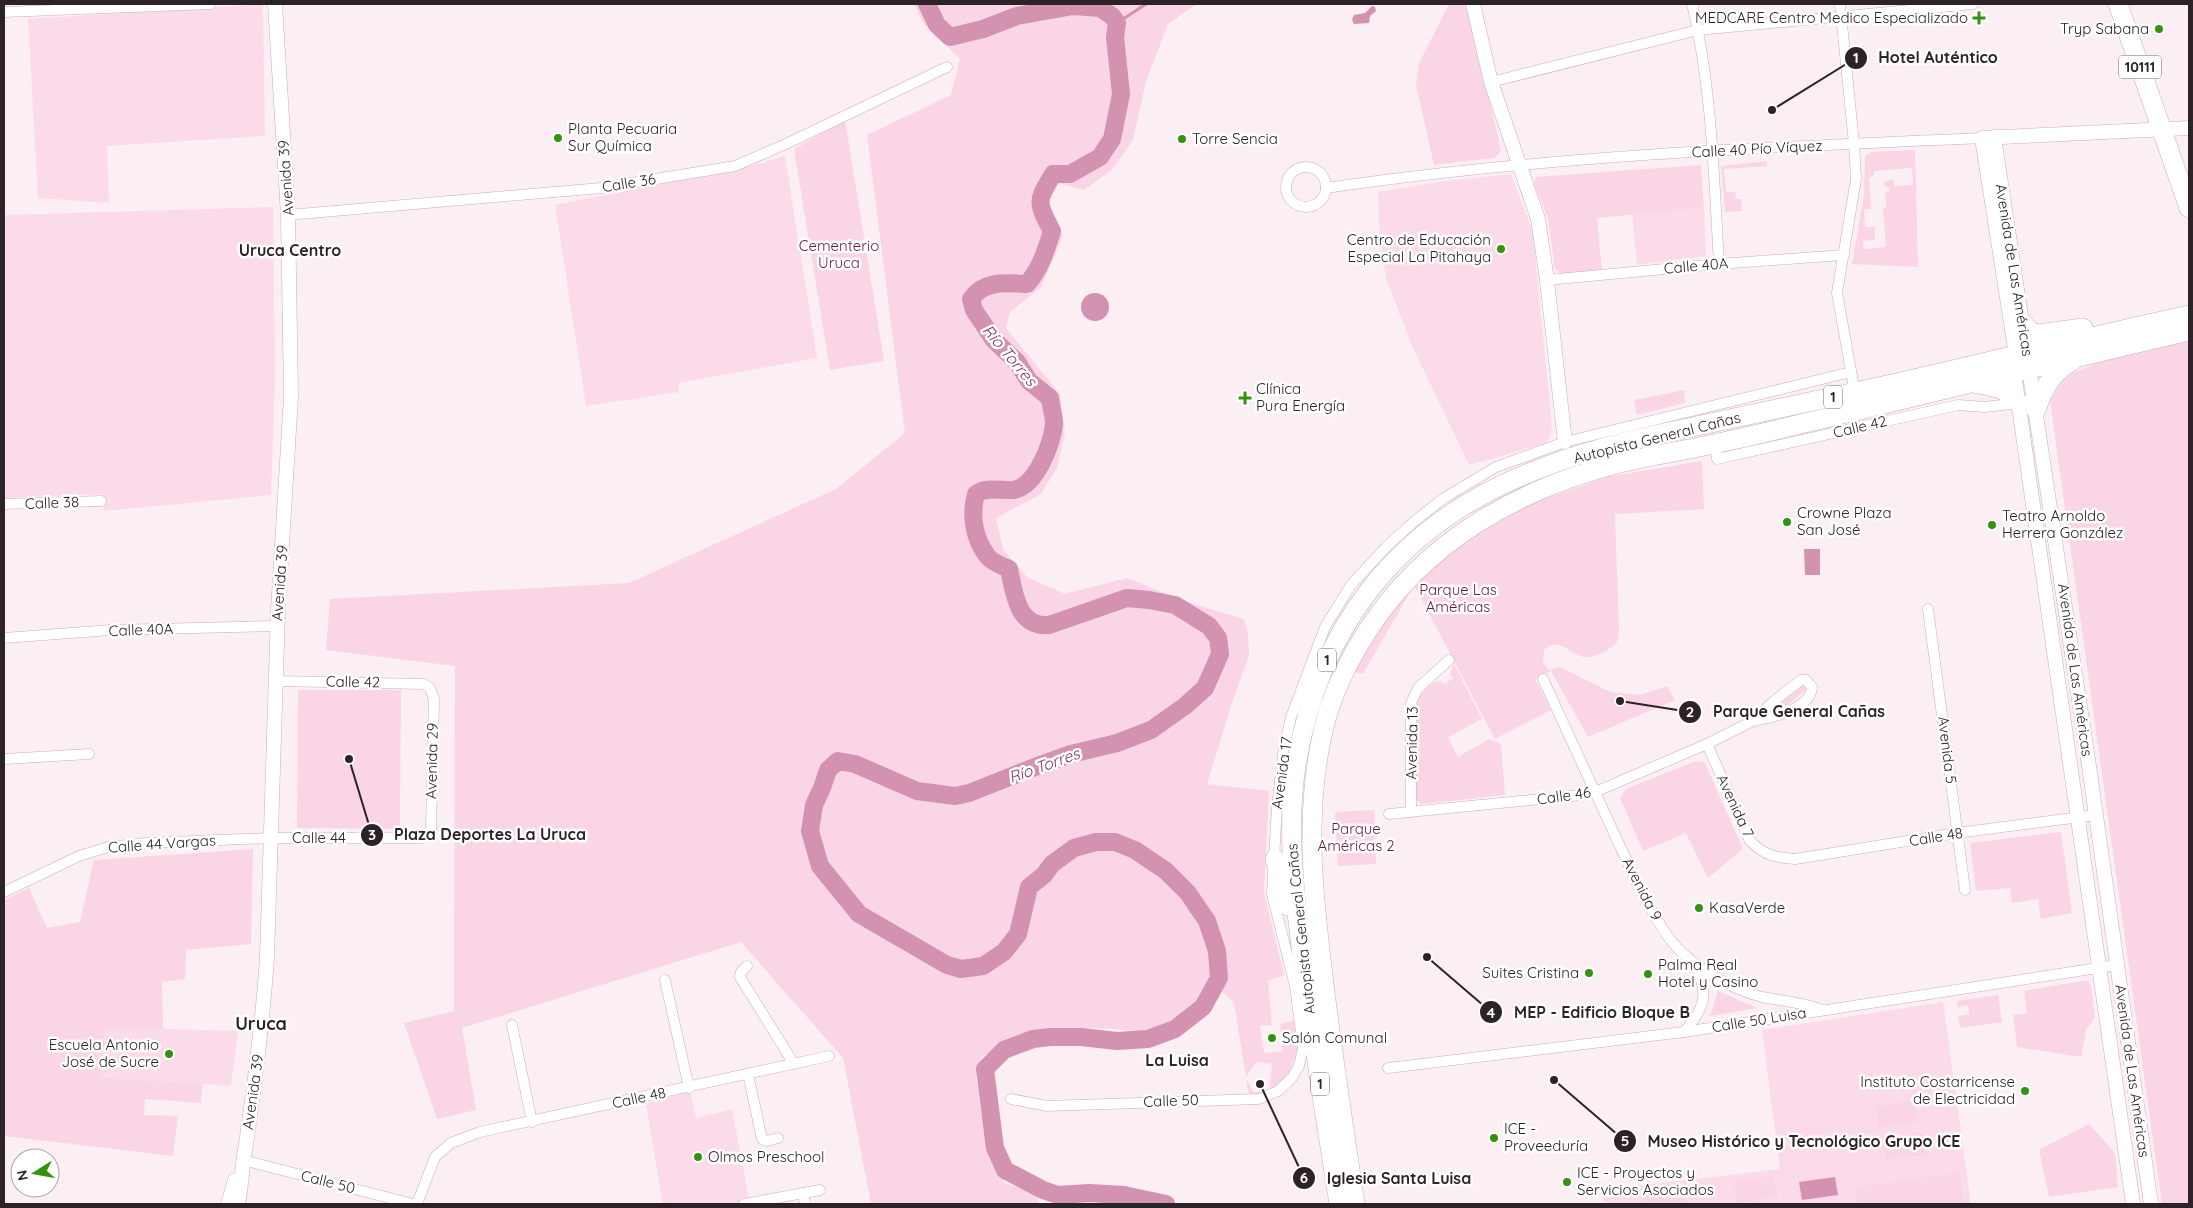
<svg xmlns="http://www.w3.org/2000/svg" width="2193" height="1208" viewBox="0 0 2193 1208" font-family="Quicksand,sans-serif">
	<style>
		.built { fill: #fbdbe9 }
		.green { fill: #fad5e5; fill-rule: evenodd }
		.water { fill: #d292b0 }
		.lines { fill: none; stroke-linecap: round; stroke-linejoin: round }
		.stream { stroke: #d292b0; stroke-width: 3 }
		.river { stroke: #d292b0; stroke-width: 18 }
		.street-casing { stroke: #caacb9; stroke-width: 11 }
		.secondary-casing { stroke: #caacb9; stroke-width: 15 }
		.highway-casing { stroke: #caacb9; stroke-width: 20 }
		.street { stroke: #fff; stroke-width: 10 }
		.secondary { stroke: #fff; stroke-width: 14 }
		.highway { stroke: #fff; stroke-width: 19 }
		.poi-dot { fill: #33920e; stroke: #fff; stroke-width: 2 }
		.labels { text-anchor: middle; stroke-width: 5; stroke-linejoin: round; paint-order: stroke }
		.shield { fill: #fff; stroke: #6c6468; stroke-width: 1 }
		.shield-label { font-size: 14px; font-weight: bold; fill: #2d2227 }
		.poi-label { font-size: 15px; fill: #2d2227; stroke: #fff; text-anchor: start }
		.street-label { font-size: 15px; fill: #2d2227; stroke: #fff }
		.park-label { font-size: 15px; fill: #631943; stroke: #fff }
		.neighbourhood-label { font-size: 16px; font-weight: bold; fill: #2d2227; stroke: #fff }
		.water-label { font-size: 16px; font-style: italic; fill: #7e325b; stroke: #fff }
		.quarter-label { font-size: 18px; font-weight: bold; fill: #2d2227; stroke: #fff }
		.leader { fill: none; stroke: #2d2227; stroke-width: 2 }
		.callout-dot { fill: #2d2227; stroke: #fff; stroke-width: 2 }
		.mark-label { font-size: 15px; text-anchor: middle; font-weight: bold; fill: #fff }
		.callout-label { font-size: 16px; text-anchor: middle; font-weight: bold; fill: #2d2227; stroke: #fff; stroke-width: 5; stroke-linejoin: round; paint-order: stroke }
	</style>
	<rect width="100%" height="100%" fill="#fceff4"/>
	<g class="built">
		<path d="M263,4l2,132 -158,10 2,57 -71,-5 -10,-179z"/>
		<path d="M785,156l32,202 -139,25 1,9 -93,14 -31,-201 200,-40z"/>
		<path d="M1511,174l22,58 19,196 -3,11 -6,5 -74,21 -56,-117 -27,-70 -6,-38 -2,-48 59,-10z"/>
		<path d="M273,207l2,173 -4,115 -167,16 -2,-17 -98,4v-283z"/>
		<path d="M1704,208l2,48 -69,9 -5,-51z"/>
		<path d="M1943,1002l28,202h-366l-2,-14 177,-21 -18,-139z"/>
		<path d="M105,1027l133,4 -7,55 -129,-9z"/>
		<path d="M690,1092l6,26 36,-9 18,95h-87l-17,-101z"/>
	</g>
	<g class="green">
		<path d="M914,4h283l-29,20 -22,58 -13,58 -20,29 -29,21 -25,-7 -10,19 14,34 -22,51 -31,25 -4,16 54,66 5,38 -8,36 -16,26 -45,24 7,31 24,28 38,17 62,-16 57,23 60,18 4,15 1,22 -16,44 -26,84 62,7 -5,102 20,82 -16,6 4,44 -12,1 4,27 19,-2 -3,-27 14,-4 3,30 -7,21 -20,22 -21,2 -15,-92 -25,-24 -12,23 -23,17 -26,13 -47,-4 -49,1 -42,11 -29,17 -5,19 5,37 11,51 13,19 31,10 3,11h-168l-28,-146 -102,-116 -279,86 14,82 -39,9 -33,-96 50,-12 1,-345 -129,-16 4,-51 299,-16 207,-94 69,-56 -38,-298 84,-40 9,-36 -37,-36zM1256,1062l16,2 -3,29 -16,-1 -7,-15z"/>
		<path d="M1449,4h19l33,147 -7,7 -60,7 -18,-80 3,-22z"/>
		<path d="M845,120l39,241 -54,9 -36,-221z"/>
		<path d="M1915,150l3,117 -66,-3 12,-69 1,-39 7,-4zM1912,168l1,17 -19,1v-6l-10,1 1,6h4v5l-4,1 1,15h-3l3,39 -22,2 -1,-8 12,-1v-13h-10l-1,-18h7l-2,-31 5,-3v-4z"/>
		<path d="M1767,161v5l-43,3 2,23h9l1,7h5l1,12 -17,1 -4,-46z"/>
		<path d="M1701,165l3,43 -107,10 5,53 -40,3 -7,-5 -7,-50 -14,-36 2,-6z"/>
		<path d="M2189,341v863h-27l-112,-803c4,-6 6,-12 10,-17 22,-25 97,-35 129,-43z"/>
		<path d="M1684,390l1,13 -48,12 -3,-15z"/>
		<path d="M1702,461l2,48 -89,5 4,117c-1,5 0,8 -3,12 -5,7 -24,16 -33,14 -15,-4 -23,-21 -39,-7l-1,12 5,8 12,-3 51,25 29,3 27,-9 8,14 -87,37 -37,-66 -16,8 16,31 -56,29 -81,-154 -51,89 -15,-3 63,-88 36,-30 60,-39 34,-14 66,-23z"/>
		<path d="M1454,664l28,55 -34,18 10,20 31,-18 12,5 4,51 -84,9 -5,-5c0,-20 -5,-82 2,-98 4,-9 12,-19 22,-20l5,3 8,-6 -3,-4z"/>
		<path d="M1802,684l5,2v3l-29,24h-5v-6z"/>
		<path d="M298,690h103l-1,139 -103,-1z"/>
		<path d="M1702,761l3,2 38,86 -35,29 -22,-45 -43,18 -23,-53 6,-9 67,-27z"/>
		<path d="M1374,810l2,54 -38,2 -3,-54z"/>
		<path d="M2061,832l11,81 -31,6 -3,-20 -26,4 -2,-15 -34,3 -6,-48z"/>
		<path d="M253,849l-2,95 -65,6 -1,29 -23,3 1,47 -58,-2 -3,50 100,7 -1,19 -56,-4 -1,16 34,1 -5,40 -169,-20v-236l25,-12 18,40 33,-6 14,-62z"/>
		<path d="M2082,981h5l4,4 4,32 -9,13 -5,27 -64,-10 -4,-32 14,-2 -3,-22z"/>
		<path d="M1718,991l39,17 -47,8z"/>
		<path d="M1998,995l4,27 -42,6 -2,-12 11,-2 -1,-9 -10,2 -1,-6z"/>
		<path d="M1915,1100l3,22 -40,6 -2,-22z"/>
		<path d="M2089,1124l26,29 3,34 -69,10 -10,-47z"/>
		<path d="M1923,1133l3,22 -40,5 -3,-21z"/>
		<path d="M1960,1172l4,32h-106l-2,-17z"/>
		<path d="M1774,1176l3,21 -40,6 -3,-22z"/>
		<path d="M1681,1189l2,15h-38l-2,-10z"/>
	</g>
	<g class="water">
		<path d="M1372,6l3,1 1,4 -6,5 -1,7 -15,1 -2,-4 2,-5 11,-2z"/>
		<circle cx="1095" cy="307" r="14"/>
		<path d="M1804,549h16v26h-15z"/>
		<path d="M1835,1177l3,18 -36,5 -3,-18z"/>
	</g>
	<g class="lines">
		<path class="stream" d="M1117,23l29,-19"/>
		<path class="river" d="M927,4l10,21 13,12 33,-8 34,-13 56,-10 27,2 12,8 5,7 -2,14 6,57 -9,45 -12,18 -30,17h-17c-16,27 -17,28 -1,57 -6,19 -11,37 -25,53 -20,-1 -43,-4 -56,15l3,11 20,30 23,22 12,19 21,17c1,8 3,16 4,23 0,20 -18,66 -41,69 -11,1 -27,-4 -37,4 -6,22 -2,45 12,63 4,5 14,9 21,12 5,23 8,59 40,56l78,-27 22,2 26,5 34,21 9,12 2,16 -15,34 -20,18 -34,24 -34,13 -46,11 -31,11 -71,28 -14,3 -38,-5 -62,-27 -17,-3 -10,9 -6,18 -8,17 -4,26 10,35 39,48 88,51 14,4 22,-3 21,-14 14,-18 11,-47 15,-12 8,-11 22,-16 22,-6h19l20,8 31,21 22,22 19,28 10,30 2,27 -16,29 -28,22 -27,10 -31,2 -36,-4h-31l-17,2 -29,11 -19,19 10,79 10,22 38,20 15,5 31,-2 35,2 42,9"/>
		<g class="street-casing">
			<g id="street">
				<path d="M1692,4c20,83 22,175 27,260"/>
				<path d="M1840,4l14,139 2,36 -19,114 18,100"/>
				<path d="M4,12l206,-8"/>
				<path d="M1491,82l207,-52 275,-26"/>
				<circle cx="1306" cy="187" r="20"/>
				<path d="M1326,188c217,-32 438,-41 656,-50"/>
				<path d="M288,215l313,-27 134,-22 53,-23 159,-76"/>
				<path d="M1547,280l172,-16 125,-9"/>
				<path d="M1715,444l2,15 241,-54 27,2 34,-4"/>
				<path d="M4,504l97,-3"/>
				<path d="M1928,609l37,281"/>
				<path d="M4,638l107,-8 167,-4"/>
				<path d="M1543,679l93,202c10,19 20,39 33,57 19,26 61,51 93,59 20,4 40,5 60,13"/>
				<path d="M1801,680h5l6,7c-1,22 -41,31 -59,34l21,-20z"/>
				<path d="M1707,744l43,97c14,14 26,17 45,18l162,-26 139,-18"/>
				<path d="M4,759l85,-5"/>
				<path d="M1411,812v-109l7,-15 31,-28"/>
				<path d="M1389,814l193,-19 13,-3 112,-48 46,-23"/>
				<path d="M4,892l75,-36 29,-9 38,-4 125,-5h151l9,-8 3,-131 -4,-11 -6,-4 -148,-3"/>
				<path d="M747,966l-6,6 -1,5 54,87"/>
				<path d="M665,980l24,108"/>
				<path d="M512,1025l20,97"/>
				<path d="M1684,1032c21,-24 26,-39 10,-68"/>
				<path d="M1388,1068l296,-36 433,-67"/>
				<path d="M748,1074l14,65 5,2 11,-3"/>
				<path d="M1011,1099l36,7 212,-7 19,-8 14,-13 7,-12 4,-18 -8,-62 -23,-92 5,-87 7,-60 7,-30 34,-90 26,-42 37,-40 28,-25 28,-22 52,-31 69,-25 286,-70"/>
				<path d="M243,1160l170,44"/>
				<path d="M803,1193l2,11"/>
				<path d="M417,1204l18,-47 16,-14 29,-11 349,-76"/>
				<path d="M744,1204l76,-14"/>
			</g>
		</g>
		<g class="secondary-casing">
			<g id="secondary">
				<path d="M1473,4l18,78 47,137 9,61 18,162"/>
				<path d="M1994,137l95,629 62,438"/>
				<path d="M228,1204l7,-24"/>
				<path d="M238,1204c4,-20 4,-40 8,-60 9,-63 17,-124 21,-187l11,-346 13,-215 -3,-181 -13,-211"/>
				<path d="M2133,1204l-119,-832 2,-17 -34,-217 207,-10"/>
			</g>
		</g>
		<g class="highway-casing">
			<g id="highway">
				<path d="M2118,4l71,204"/>
				<path d="M2022,322l10,11 7,1 44,-6"/>
				<path d="M1978,384c14,1 32,7 41,19"/>
				<path d="M2036,410c7,-21 15,-37 35,-48"/>
				<path d="M1275,859l13,47"/>
				<path d="M1339,1204c-13,-80 -25,-160 -36,-241 -8,-64 -17,-132 -7,-197 22,-137 100,-238 228,-291 53,-23 111,-36 168,-48 54,-11 109,-23 164,-35 111,-24 222,-53 333,-77"/>
				<path d="M1355,1204c-11,-76 -23,-152 -32,-228 -10,-83 -19,-162 0,-245 8,-36 25,-70 45,-101 57,-88 148,-140 248,-166 34,-9 68,-13 102,-21 39,-8 78,-18 116,-27 119,-28 237,-58 355,-85"/>
			</g>
		</g>
		<use href="#street" class="street"/>
		<use href="#secondary" class="secondary"/>
		<use href="#highway" class="highway"/>
	</g>
	<g class="poi-dot">
		<path d="M1976.5 10.5h5v5h5v5h-5v5h-5v-5h-5v-5h5z"/>
		<circle cx="2159" cy="29" r="5"/>
		<circle cx="558" cy="138" r="5"/>
		<circle cx="1182" cy="139" r="5"/>
		<circle cx="1501" cy="249" r="5"/>
		<path d="M1242.5 390.5h5v5h5v5h-5v5h-5v-5h-5v-5h5z"/>
		<circle cx="1787" cy="522" r="5"/>
		<circle cx="1992" cy="525" r="5"/>
		<circle cx="1699" cy="908" r="5"/>
		<circle cx="1589" cy="973" r="5"/>
		<circle cx="1648" cy="974" r="5"/>
		<circle cx="1272" cy="1038" r="5"/>
		<circle cx="169" cy="1054" r="5"/>
		<circle cx="2025" cy="1091" r="5"/>
		<circle cx="1494" cy="1138" r="5"/>
		<circle cx="698" cy="1157" r="5"/>
		<circle cx="1567" cy="1182" r="5"/>
	</g>
	<g class="labels">
		<g class="shield">
			<rect x="2119" y="55.5" width="42" height="23" rx="4"/>
			<rect x="1824" y="385.5" width="18" height="23" rx="4"/>
			<rect x="1318" y="648.5" width="18" height="23" rx="4"/>
			<rect x="1311" y="1072.5" width="18" height="23" rx="4"/>
		</g>
		<g class="shield-label">
			<text x="2140" y="72">10111</text>
			<text x="1833" y="402">1</text>
			<text x="1327" y="665">1</text>
			<text x="1320" y="1089">1</text>
		</g>
		<g class="poi-label">
			<text x="1968" y="23" text-anchor="end">MEDCARE Centro Medico Especializado</text>
			<text x="2149" y="34" text-anchor="end">Tryp Sabana</text>
			<text x="568" y="134">Planta Pecuaria<tspan x="568" dy="17">Sur Química</tspan></text>
			<text x="1192" y="144">Torre Sencia</text>
			<text x="1491" y="245" text-anchor="end">Centro de Educación<tspan x="1491" dy="17">Especial La Pitahaya</tspan></text>
			<text x="1256" y="394">Clínica<tspan x="1256" dy="17">Pura Energía</tspan></text>
			<text x="1797" y="518">Crowne Plaza<tspan x="1797" dy="17">San José</tspan></text>
			<text x="2002" y="521">Teatro Arnoldo<tspan x="2002" dy="17">Herrera González</tspan></text>
			<text x="1709" y="913">KasaVerde</text>
			<text x="1658" y="970">Palma Real<tspan x="1658" dy="17">Hotel y Casino</tspan></text>
			<text x="1579" y="978" text-anchor="end">Suites Cristina</text>
			<text x="1282" y="1043">Salón Comunal</text>
			<text x="159" y="1050" text-anchor="end">Escuela Antonio<tspan x="159" dy="17">José de Sucre</tspan></text>
			<text x="2015" y="1087" text-anchor="end">Instituto Costarricense<tspan x="2015" dy="17">de Electricidad</tspan></text>
			<text x="1504" y="1134">ICE -<tspan x="1504" dy="17">Proveeduría</tspan></text>
			<text x="708" y="1162">Olmos Preschool</text>
			<text x="1577" y="1178">ICE - Proyectos y<tspan x="1577" dy="17">Servicios Asociados</tspan></text>
		</g>
		<g class="street-label">
			<text transform="translate(1757 149) rotate(-3)" y="5">Calle 40 Pío Víquez</text>
			<text transform="translate(286 178) rotate(-94)" y="5">Avenida 39</text>
			<text transform="translate(629 183) rotate(-9)" y="5">Calle 36</text>
			<text transform="translate(1696 266) rotate(-5)" y="5">Calle 40A</text>
			<text transform="translate(2014 270) rotate(81)" y="5">Avenida de Las Américas</text>
			<text transform="translate(1860 427) rotate(-13)" y="5">Calle 42</text>
			<text transform="translate(1657 438) rotate(-14)" y="5">Autopista General Cañas</text>
			<text transform="translate(52 503) rotate(-2)" y="5">Calle 38</text>
			<text transform="translate(280 583) rotate(-86)" y="5">Avenida 39</text>
			<text transform="translate(141 630) rotate(-2)" y="5">Calle 40A</text>
			<text transform="translate(2075 670) rotate(82)" y="5">Avenida de Las Américas</text>
			<text transform="translate(353 682) rotate(1)" y="5">Calle 42</text>
			<text transform="translate(1412 743) rotate(-89)" y="5">Avenida 13</text>
			<text transform="translate(1947 750) rotate(83)" y="5">Avenida 5</text>
			<text transform="translate(432 761) rotate(-89)" y="5">Avenida 29</text>
			<text transform="translate(1282 773) rotate(-82)" y="5">Avenida 17</text>
			<text transform="translate(1564 796) rotate(-8)" y="5">Calle 46</text>
			<text transform="translate(1735 806) rotate(65)" y="5">Avenida 7</text>
			<text transform="translate(1936 837) rotate(-9)" y="5">Calle 48</text>
			<text x="319" y="843">Calle 44</text>
			<text transform="translate(162 844) rotate(-4)" y="5">Calle 44 Vargas</text>
			<text transform="translate(1642 889) rotate(63)" y="5">Avenida 9</text>
			<text transform="translate(1301 929) rotate(-96)" y="5">Autopista General Cañas</text>
			<text transform="translate(1759 1020) rotate(-9)" y="5">Calle 50 Luisa</text>
			<text transform="translate(2132 1071) rotate(82)" y="5">Avenida de Las Américas</text>
			<text transform="translate(253 1092) rotate(-82)" y="5">Avenida 39</text>
			<text transform="translate(639 1098) rotate(-12)" y="5">Calle 48</text>
			<text transform="translate(1171 1101) rotate(-2)" y="5">Calle 50</text>
			<text transform="translate(328 1182) rotate(14)" y="5">Calle 50</text>
		</g>
		<g class="park-label">
			<text x="839" y="251">Cementerio<tspan x="839" dy="17">Uruca</tspan></text>
			<text x="1458" y="595">Parque Las<tspan x="1458" dy="17">Américas</tspan></text>
			<text x="1356" y="834">Parque<tspan x="1356" dy="17">Américas 2</tspan></text>
		</g>
		<g class="neighbourhood-label">
			<text x="290" y="256">Uruca Centro</text>
			<text x="1177" y="1066">La Luisa</text>
		</g>
		<g class="water-label">
			<text transform="translate(1010 355) rotate(50)" y="6">Río Torres</text>
			<text transform="translate(1044 765) rotate(-20)" y="6">Río Torres</text>
		</g>
		<g class="quarter-label">
			<text x="261" y="1030">Uruca</text>
		</g>
	</g>
	<path class="leader" d="M1772 110L1856 58M1620 701L1690 712M349 759L372 835M1427 957L1491 1012M1554 1080L1625 1141M1260 1084L1304 1178"/>
	<g class="callout-dot">
		<circle cx="1772" cy="110" r="5"/>
		<circle cx="1620" cy="701" r="5"/>
		<circle cx="349" cy="759" r="5"/>
		<circle cx="1427" cy="957" r="5"/>
		<circle cx="1554" cy="1080" r="5"/>
		<circle cx="1260" cy="1084" r="5"/>
		<circle cx="1856" cy="58" r="12"/>
		<circle cx="1690" cy="712" r="12"/>
		<circle cx="372" cy="835" r="12"/>
		<circle cx="1491" cy="1012" r="12"/>
		<circle cx="1625" cy="1141" r="12"/>
		<circle cx="1304" cy="1178" r="12"/>
	</g>
	<g class="mark-label">
		<text x="1856" y="63">1</text>
		<text x="1690" y="717">2</text>
		<text x="372" y="840">3</text>
		<text x="1491" y="1018">4</text>
		<text x="1625" y="1146">5</text>
		<text x="1304" y="1183">6</text>
	</g>
	<g class="callout-label">
		<text x="1938" y="63">Hotel Auténtico</text>
		<text x="1799" y="717">Parque General Cañas</text>
		<text x="490" y="840">Plaza Deportes La Uruca</text>
		<text x="1602" y="1018">MEP - Edificio Bloque B</text>
		<text x="1804" y="1147">Museo Histórico y Tecnológico Grupo ICE</text>
		<text x="1399" y="1184">Iglesia Santa Luisa</text>
	</g>
	<rect width="2193" height="1208" fill="none" stroke="#2d2227" stroke-width="10"/>
	<g transform="translate(35 1173) rotate(259)"><circle r="24" fill="#ffffff" stroke="#aba7a9"/>
	<path d="M0-4L9 19L0 12L-9 19Z" fill="#33920e"/>
	<text y="-8" font-size="14" font-weight="bold" text-anchor="middle" fill="#2d2227">N</text>
	</g>
</svg>
